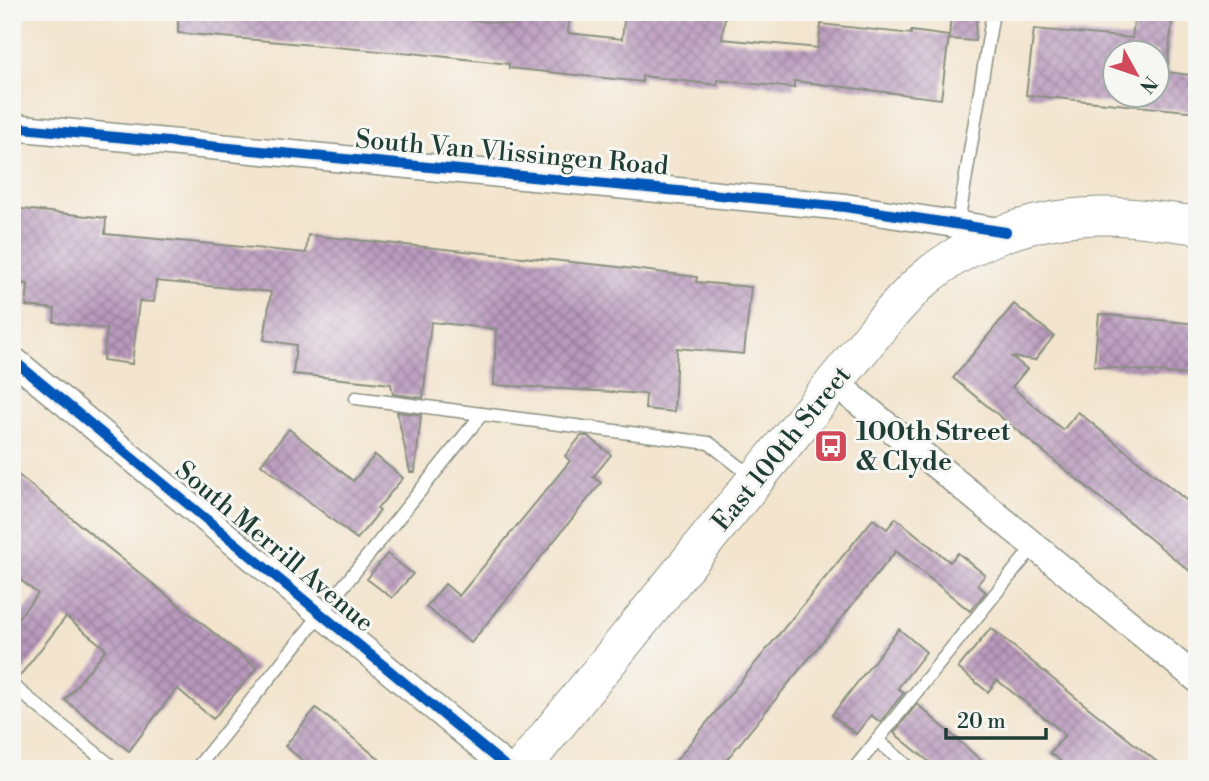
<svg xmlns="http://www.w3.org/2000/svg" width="1209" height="781" viewBox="0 0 1209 781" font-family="'Libre Bodoni',serif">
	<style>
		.building { fill: url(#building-cross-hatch); fill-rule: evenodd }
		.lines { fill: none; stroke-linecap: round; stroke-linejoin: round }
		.service-casing { stroke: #899080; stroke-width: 15 }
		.minor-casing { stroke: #899080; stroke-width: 29 }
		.secondary-casing { stroke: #899080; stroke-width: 39 }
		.service { stroke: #fff; stroke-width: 12 }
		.minor { stroke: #fff; stroke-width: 26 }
		.secondary { stroke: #fff; stroke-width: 37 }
		.cycleway-casing { stroke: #f6f6f2; stroke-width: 15 }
		.cycleway { stroke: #0057b8; stroke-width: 10 }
		.labels { text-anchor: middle; stroke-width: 6; stroke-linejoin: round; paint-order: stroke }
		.street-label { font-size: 26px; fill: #1f3d34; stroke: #f6f6f2 }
		.poi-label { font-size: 26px; font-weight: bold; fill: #1f3d34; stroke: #f6f6f2; text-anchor: start }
	</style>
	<defs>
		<pattern id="building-cross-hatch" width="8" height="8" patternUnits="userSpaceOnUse" patternTransform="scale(1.75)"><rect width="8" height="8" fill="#b999bd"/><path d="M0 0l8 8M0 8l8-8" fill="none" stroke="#967e9a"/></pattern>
	</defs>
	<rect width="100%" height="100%" fill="#f6f6f2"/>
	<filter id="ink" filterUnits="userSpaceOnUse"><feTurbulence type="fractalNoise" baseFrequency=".0143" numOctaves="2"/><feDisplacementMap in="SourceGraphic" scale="14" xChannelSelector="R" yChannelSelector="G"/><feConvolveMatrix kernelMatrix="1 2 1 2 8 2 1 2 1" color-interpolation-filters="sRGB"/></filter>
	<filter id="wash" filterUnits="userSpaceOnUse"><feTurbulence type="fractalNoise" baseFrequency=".00686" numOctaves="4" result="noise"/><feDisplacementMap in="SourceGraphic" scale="28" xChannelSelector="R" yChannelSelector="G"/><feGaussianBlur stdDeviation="1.57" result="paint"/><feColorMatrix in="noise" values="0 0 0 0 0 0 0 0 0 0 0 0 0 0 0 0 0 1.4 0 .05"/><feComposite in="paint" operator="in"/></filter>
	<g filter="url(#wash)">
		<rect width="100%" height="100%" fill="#f3e4cd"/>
		<g id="blocks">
			<g class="building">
				<path d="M178,12h222l36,4 1,-4h26l-1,7 51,6 1,-13h56l-2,21 54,6 3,-27h67l33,4 -3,23 96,9 3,-24 90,10v-3l38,5 -8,63 -147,-18v7l-76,-8 -1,5 -75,-9v6l-133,-14v-4l-97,-11v1l-234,-21z"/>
				<path d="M951,12h26l-2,29 -26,-2z"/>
				<path d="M1135,12h38l-6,60 30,4v36l-171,-17 8,-66 98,9zM1115,52h42v42h-42z"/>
				<path d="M12,208l94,10 -1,16 201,19 2,-18 302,31 87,11 -1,5 55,5 -7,67 -67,-6 -3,64 -29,-3 1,-15 -152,-9 2,-56 -65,-7 -8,76 -30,-4 -2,-10 -98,-10 3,-29 -32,-5 7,-48 -115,-11 -2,21 -15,-1 -7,63 -29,-4 4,-31 -53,-7 1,-13 -29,-3 2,-22 -16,-2z"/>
				<path d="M1014,304l40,32 -19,24 -23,-3 15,12 -15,18 51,43 15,-18 119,97v68l-244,-199z"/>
				<path d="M1099,314l98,10v52l-103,-10z"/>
				<path d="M397,412l24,3 -6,57h-5z"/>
				<path d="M289,429l64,52 22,-26 28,23 -26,31 3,2 -23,28 -96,-75z"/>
				<path d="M581,436h7l23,19 -18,22 8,6 -130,160 -45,-36 19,-23 14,12 111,-135 -5,-5z"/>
				<path d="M12,470l245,198 -44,51 -36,-31 -48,63 -64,-51 41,-51 -40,-32 -48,61 -6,-2v-51l26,-31 -26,-21z"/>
				<path d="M896,518l54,44 8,-9 27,22 -8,10 9,7 -16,19 -74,-60 -177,218h-50l204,-250 14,10z"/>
				<path d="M387,554l26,20 -21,24 -25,-19z"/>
				<path d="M991,628l84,69 91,72h-95l-21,-16 14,-17 -2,-4 -65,-52 -9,12 -30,-24z"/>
				<path d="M899,629l27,23 -28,36 6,5 -24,29 -9,-7 -15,19 -24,-19z"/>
				<path d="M917,704l74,65h-53l-44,-36z"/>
				<path d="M316,708l47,38 28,23h-78l-28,-23z"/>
			</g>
		</g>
	</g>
	<g filter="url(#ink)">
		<use href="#blocks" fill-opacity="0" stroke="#899080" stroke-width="2"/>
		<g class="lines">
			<g class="service-casing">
				<g id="service">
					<path d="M958,224l35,-212"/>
					<path d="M356,398l353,45 45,35"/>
					<path d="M12,685l103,84"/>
					<path d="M877,740l34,29"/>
					<path d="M196,769l286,-355"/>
					<path d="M854,769l180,-223"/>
				</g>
			</g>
			<g class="minor-casing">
				<g id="minor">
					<path d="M12,127l833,80 161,25"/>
					<path d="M12,359l497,410"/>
					<path d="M834,382l363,297"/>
				</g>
			</g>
			<g class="secondary-casing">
				<path id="secondary" d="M521,769l363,-448c12,-13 24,-27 37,-39 48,-43 115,-65 179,-66 32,-1 65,6 97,9"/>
			</g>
			<use href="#service" class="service"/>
			<use href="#minor" class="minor"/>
			<use href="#secondary" class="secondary"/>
			<g class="cycleway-casing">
				<g id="cycleway">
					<path d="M12,127l833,80 161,25"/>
					<path d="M12,359l497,410"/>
				</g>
			</g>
			<use href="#cycleway" class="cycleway"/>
		</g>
	</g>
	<defs>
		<g id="bus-square" transform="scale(1.75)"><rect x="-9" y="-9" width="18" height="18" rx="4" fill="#d1495b" stroke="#f6f6f2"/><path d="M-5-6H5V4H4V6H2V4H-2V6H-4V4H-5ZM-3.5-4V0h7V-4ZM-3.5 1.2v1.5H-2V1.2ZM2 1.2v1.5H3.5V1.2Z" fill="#fff"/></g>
	</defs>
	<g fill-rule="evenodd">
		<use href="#bus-square" x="831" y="446"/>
	</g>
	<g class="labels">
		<g class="street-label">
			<text transform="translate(512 152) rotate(5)" y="9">South Van Vlissingen Road</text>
			<text transform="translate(781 448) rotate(-51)" y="9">East 100th Street</text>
			<text transform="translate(275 546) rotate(40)" y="9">South Merrill Avenue</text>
		</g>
		<g class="poi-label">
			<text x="856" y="440">100th Street<tspan x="856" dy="30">&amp; Clyde</tspan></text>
		</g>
	</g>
	<rect width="1209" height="781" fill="none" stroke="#f6f6f2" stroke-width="42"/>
	<g transform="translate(1136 74) rotate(130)"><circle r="33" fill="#f6f6f2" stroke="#a0aca6" stroke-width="2"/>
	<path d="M0-5L12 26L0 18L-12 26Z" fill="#d1495b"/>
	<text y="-10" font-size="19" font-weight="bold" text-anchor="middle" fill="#1f3d34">N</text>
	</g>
	<path d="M946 728v10h100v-10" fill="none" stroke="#1f3d34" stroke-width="3.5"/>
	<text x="957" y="728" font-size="21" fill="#1f3d34" stroke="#f6f6f2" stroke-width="5" paint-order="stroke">20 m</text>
</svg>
